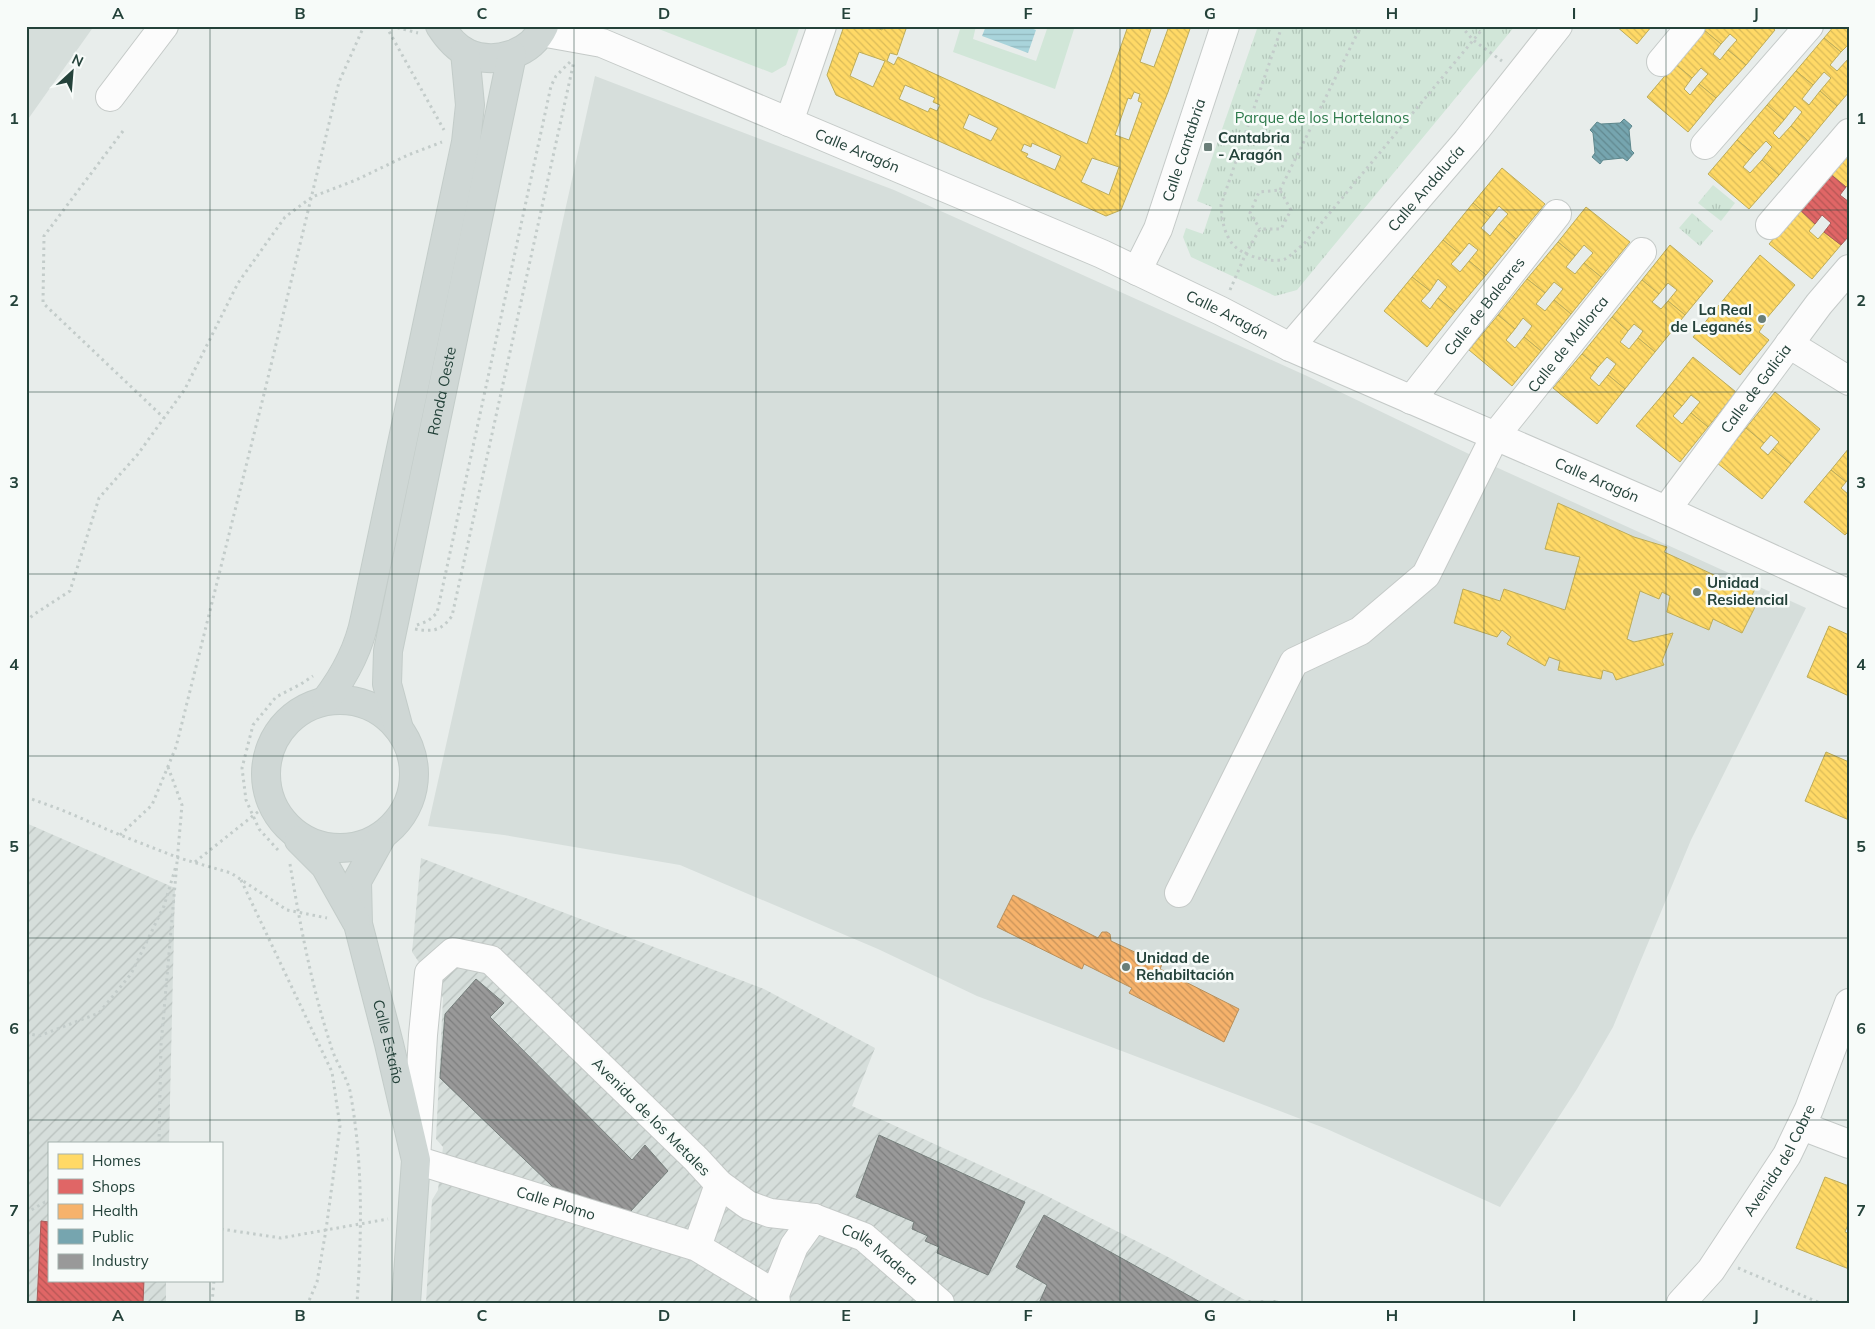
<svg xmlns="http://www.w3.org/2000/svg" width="1875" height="1329" viewBox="0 0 1875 1329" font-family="Mulish,sans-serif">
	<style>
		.built { fill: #d6dedb }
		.industrial { fill: url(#industrial-furrows) }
		.green { fill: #d1e6d8 }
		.park { fill: url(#park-tufts) }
		.water { fill: url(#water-rules) }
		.homes { fill: url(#homes-back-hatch); stroke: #bdac59; fill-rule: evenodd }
		.shops { fill: url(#shops-back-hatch); stroke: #a85b59 }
		.health { fill: url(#health-back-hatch); stroke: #b7905c }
		.public { fill: url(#public-back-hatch); stroke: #5d878c }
		.industry { fill: url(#industry-back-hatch); stroke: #767f7c }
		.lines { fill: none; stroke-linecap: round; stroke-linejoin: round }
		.minor-casing { stroke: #c5cac8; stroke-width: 30 }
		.major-casing { stroke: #c3ccc9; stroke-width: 30 }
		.path { stroke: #c3ccca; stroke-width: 3; stroke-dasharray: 2.5 4; stroke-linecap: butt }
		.minor { stroke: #fcfcfc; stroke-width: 28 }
		.major { stroke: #cfd7d5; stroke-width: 28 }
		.grid { fill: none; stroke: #24423a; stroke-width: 1; stroke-opacity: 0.55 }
		.poi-dot { fill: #697e78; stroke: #f7fbf9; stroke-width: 2 }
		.labels { text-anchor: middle; stroke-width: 5; stroke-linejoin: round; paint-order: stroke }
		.park-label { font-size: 15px; fill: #2d7a4b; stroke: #f7fbf9 }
		.poi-label { font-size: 15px; font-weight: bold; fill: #24423a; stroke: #f7fbf9; text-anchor: start }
		.street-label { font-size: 15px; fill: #24423a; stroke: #f7fbf9 }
		.neatline { fill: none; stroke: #24423a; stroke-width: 2 }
		.grid-label { font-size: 16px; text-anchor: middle; font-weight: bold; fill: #24423a }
	</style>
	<defs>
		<pattern id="industrial-furrows" width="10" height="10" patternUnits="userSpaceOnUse" patternTransform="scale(1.25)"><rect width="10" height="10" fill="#d6dedb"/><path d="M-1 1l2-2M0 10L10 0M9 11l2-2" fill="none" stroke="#b8c0bd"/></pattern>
		<pattern id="park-tufts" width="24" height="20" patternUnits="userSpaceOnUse" patternTransform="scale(1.25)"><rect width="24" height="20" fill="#d1e6d8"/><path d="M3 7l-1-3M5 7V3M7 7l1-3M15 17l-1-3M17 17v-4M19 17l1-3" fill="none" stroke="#b3c6ba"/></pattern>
		<pattern id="water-rules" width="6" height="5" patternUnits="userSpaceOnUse" patternTransform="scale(1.25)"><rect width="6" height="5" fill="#a9d4db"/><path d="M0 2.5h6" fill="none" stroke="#91b7bd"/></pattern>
		<pattern id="homes-back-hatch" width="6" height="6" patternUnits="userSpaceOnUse" patternTransform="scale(1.25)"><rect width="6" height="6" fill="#ffd966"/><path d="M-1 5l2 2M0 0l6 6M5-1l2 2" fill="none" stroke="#dabb59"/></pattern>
		<pattern id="shops-back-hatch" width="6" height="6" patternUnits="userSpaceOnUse" patternTransform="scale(1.25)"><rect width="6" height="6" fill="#e06666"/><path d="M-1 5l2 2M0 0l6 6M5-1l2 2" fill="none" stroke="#b55655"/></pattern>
		<pattern id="health-back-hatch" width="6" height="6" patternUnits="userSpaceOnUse" patternTransform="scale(1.25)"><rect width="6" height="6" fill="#f6b26b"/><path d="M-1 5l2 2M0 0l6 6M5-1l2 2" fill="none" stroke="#c79259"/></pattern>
		<pattern id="public-back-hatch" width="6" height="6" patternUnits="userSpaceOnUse" patternTransform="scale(1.25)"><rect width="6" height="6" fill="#76a5af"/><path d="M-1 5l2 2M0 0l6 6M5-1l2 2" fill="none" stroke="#61888f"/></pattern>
		<pattern id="industry-back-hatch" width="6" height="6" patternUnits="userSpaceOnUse" patternTransform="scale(1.25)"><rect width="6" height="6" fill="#999"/><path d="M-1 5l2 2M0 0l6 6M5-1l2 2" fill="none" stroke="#7d7e7e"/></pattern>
	</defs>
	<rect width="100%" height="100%" fill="#e8edeb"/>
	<g class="built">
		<path d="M26,26h68l-68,96z"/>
		<path d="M595,76l299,114 413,186 191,92 308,140 -115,232 -78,187 -36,62 -77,118 -173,-78 -350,-133 -99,-47 -198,-84 -176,-30 -76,-9z"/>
	</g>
	<g class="industrial">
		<path d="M26,823l149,65 -6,255h-120v137h117v23h-140z"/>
		<path d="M421,858l343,131 111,59 -23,58 193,89 125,63 75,42h32l5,3h-856l6,-103 6,-10 5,-43 -7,-8 7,-141 -31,-46z"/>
	</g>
	<g class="green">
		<path d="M651,26h149l-14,39 -14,8z"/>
		<path d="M961,26h15l-3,13 63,22 12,-35h27l-20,63 -102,-37z"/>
	</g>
	<g class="park">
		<path d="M1258,26h257l-218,264 -22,6 -84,-39 -8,-20 3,-9 17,6 9,-27 -15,-6z"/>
		<path d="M1713,185l22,18 -14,18 -23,-18z"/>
		<path d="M1692,213l21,18 -13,15 -21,-18z"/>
	</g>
	<path class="water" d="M986,26h39l11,4 -8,23 -46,-17z"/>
	<g class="homes">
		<path d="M844,26h27l11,4 1,-4h24l-10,29 -7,-2 -3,8 7,4 4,-8 189,87 41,-118h24l-12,36 14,5 15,-41h22l-23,66 -47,118 -15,6 -270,-121 -9,-20zM859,52l26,9 -12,26 -23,-11zM905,85l30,13 -2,4 7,3 -3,6 -7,-3 -2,4 -29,-13zM1134,92l6,2 -2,7 4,2 -13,37 -14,-5 13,-37 3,1zM969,114l29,14 -7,13 -28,-13zM1032,143l29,13 -6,14 -29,-13 2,-3 -7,-3 3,-7 7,3zM1092,158l27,9 -10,28 -28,-13z"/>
		<path d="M1616,26h36l-15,18z"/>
		<path d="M1707,26h63l5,4 -29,35 -18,-15 9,-10 -7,-6 -9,10 -17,-14z"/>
		<path d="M1834,26h15v18l-8,8 -17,-14z"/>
		<path d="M1704,30l17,14 -8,10 7,6 8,-10 18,15 -30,33 -17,-14 9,-10 -7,-6 -9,10 -17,-14z"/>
		<path d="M1824,38l17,14 -11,13 7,6 12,-13v34l-12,14 -17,-15 11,-13 -7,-6 -11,13 -17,-14z"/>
		<path d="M1675,64l17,14 -8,11 6,6 9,-11 17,14 -28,34 -41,-35z"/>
		<path d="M1796,71l17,14 -11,14 7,6 11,-14 17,15 -29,35 -17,-15 11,-14 -7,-6 -11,14 -17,-15z"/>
		<path d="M1767,105l17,15 -11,13 6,6 12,-13 17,15 -29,34 -17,-15 10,-13 -6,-6 -12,13 -17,-14z"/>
		<path d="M1737,140l17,14 -11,13 7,6 12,-13 17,15 -30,34 -41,-35z"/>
		<path d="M1849,150v34l-3,3 -17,-14z"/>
		<path d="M1502,168l43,36 -29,35 -17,-15 9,-10 -9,-8 -9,11 -17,-14z"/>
		<path d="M1473,203l17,14 -9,11 9,8 9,-12 17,15 -30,36 -17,-14 9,-11 -9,-7 -9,11 -17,-14z"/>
		<path d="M1586,207l44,35 -29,35 -17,-14 9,-10 -9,-8 -9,11 -17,-14z"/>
		<path d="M1799,209l16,15 -6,7 9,8 6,-7 17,13 -29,34 -43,-35z"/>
		<path d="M1443,240l17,14 -9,10 9,8 9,-11 17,14 -31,37 -17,-14 9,-11 -9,-8 -8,12 -18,-14z"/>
		<path d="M1558,242l17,14 -9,11 9,7 9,-11 17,14 -30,37 -17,-14 9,-11 -9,-7 -9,11 -18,-14z"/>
		<path d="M1670,245l43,36 -28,34 -17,-14 9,-11 -9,-7 -9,11 -17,-14z"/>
		<path d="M1760,255l35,30 -29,34 1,1 -8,12 10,8 -29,35 -47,-38z"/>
		<path d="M1412,277l18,14 -9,10 9,8 8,-11 17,14 -28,35 -43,-36z"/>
		<path d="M1527,279l18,14 -9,11 9,7 9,-11 17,14 -30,37 -17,-14 8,-11 -9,-8 -8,11 -17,-14z"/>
		<path d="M1642,280l17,14 -7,8 9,7 7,-8 17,14 -30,37 -17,-14 5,-7 -9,-7 -6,7 -16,-14z"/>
		<path d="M1498,315l17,14 -9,11 9,8 9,-11 17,14 -29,35 -43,-36z"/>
		<path d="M1612,317l16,14 -8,11 9,7 9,-11 17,14 -30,37 -17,-14 8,-11 -9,-7 -9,10 -16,-13z"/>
		<path d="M1582,354l16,13 -8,11 9,8 9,-11 17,14 -28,35 -44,-36z"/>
		<path d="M1693,357l43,35 -28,35 -17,-14 9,-11 -9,-7 -9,11 -17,-14z"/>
		<path d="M1665,392l17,14 -9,10 9,8 9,-11 17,14 -28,35 -44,-36z"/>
		<path d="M1775,392l45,37 -29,35 -18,-15 6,-7 -8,-7 -7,8 -18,-15z"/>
		<path d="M1746,428l18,15 -4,5 8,7 5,-6 18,15 -29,35 -45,-36z"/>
		<path d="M1849,448v30l-3,4 -15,-12z"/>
		<path d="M1831,470l15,12 -5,6 8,7v36l-4,4 -41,-33z"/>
		<path d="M1558,503l76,34 33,10 -3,5 72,33 19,4 -7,14 7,4 -13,26 -29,-14 -4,11 -42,-18 3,-16 -8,-4 -3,7 -19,-8 -13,48 7,3 39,-9 -11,28 2,4 -48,15 -3,-7 -10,-3 -2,9 -43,-9 2,-9 -11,-4 -4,9 -38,-22 4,-7 -9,-7 -5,7 -43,-14 9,-34 37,12 4,-12 61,21 15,-53 -35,-8z"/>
		<path d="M1829,626l20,9v61l-42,-19z"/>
		<path d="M1826,752l23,10v58l-44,-19z"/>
		<path d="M1825,1177l24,9v36l-4,10 4,2v35l-53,-21z"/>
	</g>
	<g class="shops">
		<path d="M1829,173l17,14 -6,8 9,7v34l-8,9 -17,-13 7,-9 -9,-8 -7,9 -16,-15z"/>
		<path d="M41,1221l8,1v58h95l-1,23h-106z"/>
	</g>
	<path class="health" d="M1013,895l85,43 4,-6h5l3,2 1,7 43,20 2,-3h5l2,4 -3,7 79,40 -15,33 -95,-49 3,-5 -48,-24 -2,5 -85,-42z"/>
	<path class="public" d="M1624,119l8,7 -3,4 2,20 3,3 -7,8 -4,-3 -20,2 -3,4 -8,-7 3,-4 -2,-20 -3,-3 7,-8 4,2 19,-1z"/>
	<g class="industry">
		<path d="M476,979l28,24 -14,14 142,143 13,-15 23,26 -38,41 -77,-25 -113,-109 5,-64z"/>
		<path d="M879,1135l146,67 -37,73 -51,-22 2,-6 -14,-6 3,-5 -16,-7 2,-7 -58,-25z"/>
		<path d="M1044,1215l158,88h-163l8,-18 -31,-18z"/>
	</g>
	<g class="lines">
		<g class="minor-casing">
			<g id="minor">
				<path id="s1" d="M541,32l61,11 500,211 119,57 69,36 376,163 183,84"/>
				<path d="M1661,62l30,-36"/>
				<path d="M110,97l54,-71"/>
				<path d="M789,122l33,-96"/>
				<path d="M1705,145l104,-119"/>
				<path d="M1770,225l79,-92"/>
				<path id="s2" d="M1137,271l21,-42 67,-203"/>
				<path d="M1789,344l60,37"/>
				<path id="s3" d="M1290,347l177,-206 91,-115"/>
				<path id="s4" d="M1411,400l146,-186"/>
				<path id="s5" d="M1666,510l153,-206 30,-35"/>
				<path id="s6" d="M1179,893l115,-231 66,-31 66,-56 69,-139 147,-184"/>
				<path d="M1802,1126l47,18"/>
				<path d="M719,1184l29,21 22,8 44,5"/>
				<path id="s7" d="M697,1247l22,-63 -23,-25 -205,-199 -38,-8 -24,21 -6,62 -7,125 281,87 78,47 1,9"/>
				<path id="s8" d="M775,1294l19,-48 20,-28 50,19 76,66"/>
				<path id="s9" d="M1681,1303l30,-33 76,-115 22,-46 40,-106"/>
			</g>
		</g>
		<g class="major-casing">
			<g id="major">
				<path d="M440,26c7,11 15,21 27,27 27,12 64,2 77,-27"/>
				<circle cx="340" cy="774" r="74"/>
				<path d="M326,700c19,-25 33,-51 39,-82l101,-476 4,-37 -5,-53"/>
				<path id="s10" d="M399,729l-12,-45 1,-33 124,-596"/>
				<path id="s11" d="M382,836l-25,45 1,43 31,120 27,116 -10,143"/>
				<path d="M299,840l26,26 31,55"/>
			</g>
		</g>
		<g class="path">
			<path d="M386,26l58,104"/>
			<path d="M391,26l27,7"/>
			<path d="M1282,26l-61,179c1,13 2,25 10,37 8,13 39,22 54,17 6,-3 13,-11 19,-15l181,-218"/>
			<path d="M1461,26l12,14 29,21"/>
			<path d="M123,131l-79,105 -1,67 121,115"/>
			<path d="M1280,190l81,-164"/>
			<path d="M1230,290l16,-37 14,-24h21l10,-19 -11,-20 -21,2 -9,21 10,16"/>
			<path d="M26,622l7,-7 37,-24 29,-93 39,-44 47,-65 53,-106 47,-66 27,-20 44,-17 52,-25 34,-13"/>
			<path d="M417,625l11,-4 9,-8 114,-527 5,-10 14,-14"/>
			<path d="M415,629c18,3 26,2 37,-13l122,-555"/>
			<path d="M26,797l36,13 58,25 59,23 52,15 56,37 40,8"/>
			<path d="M120,835l32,-30 24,-58 89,-357 74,-308 25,-56"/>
			<path d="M278,850l-19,-21 -13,-29 -4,-32 11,-43 23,-28 25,-13 12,-8"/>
			<path d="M195,862l64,-51"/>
			<path d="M290,864c10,61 22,124 41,182 4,15 15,29 19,45 13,70 12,141 7,212"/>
			<path d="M241,880l91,192 8,54 -14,104 -9,52 -9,21"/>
			<path d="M26,1033l13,3 60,-23 32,-39 33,-68 12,-40"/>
			<path d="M159,1143l2,-98 21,-240 -14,-38"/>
			<path d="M26,1213l19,-11h4"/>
			<path d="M221,1229l60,9 107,-19"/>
			<path d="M1738,1268l82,35"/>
			<path d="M212,1303l2,-23"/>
		</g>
		<use href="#minor" class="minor"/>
		<use href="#major" class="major"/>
	</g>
	<path class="grid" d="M210,26v1117M392,26v1277M574,26v1277M756,26v1277M938,26v1277M1120,26v1277M1302,26v1277M1484,26v1277M1666,26v1277M26,210h1823M26,392h1823M26,574h1823M26,756h1823M26,938h1823M26,1120h1823M210,1280v23"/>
	<g class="poi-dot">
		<rect x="1203" y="142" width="10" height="10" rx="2.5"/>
		<circle cx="1762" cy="319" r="5"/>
		<circle cx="1697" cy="592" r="5"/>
		<circle cx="1126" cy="967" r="5"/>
	</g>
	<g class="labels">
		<g class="park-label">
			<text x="1322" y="123">Parque de los Hortelanos</text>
		</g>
		<g class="poi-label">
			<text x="1218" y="143">Cantabria<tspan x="1218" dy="17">- Aragón</tspan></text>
			<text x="1752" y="315" text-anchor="end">La Real<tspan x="1752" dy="17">de Leganés</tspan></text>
			<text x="1707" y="588">Unidad<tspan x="1707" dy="17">Residencial</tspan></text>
			<text x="1136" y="963">Unidad de<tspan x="1136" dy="17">Rehabiltación</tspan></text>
		</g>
		<g class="street-label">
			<text dy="5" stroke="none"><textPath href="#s1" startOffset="339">Calle Aragón</textPath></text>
			<text dy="5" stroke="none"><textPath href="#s2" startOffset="130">Calle Cantabria</textPath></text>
			<text dy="5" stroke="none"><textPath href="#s3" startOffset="209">Calle Andalucía</textPath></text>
			<text dy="5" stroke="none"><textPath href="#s4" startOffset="119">Calle de Baleares</textPath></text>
			<text dy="5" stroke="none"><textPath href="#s1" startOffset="744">Calle Aragón</textPath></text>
			<text dy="5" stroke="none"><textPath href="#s6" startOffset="690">Calle de Mallorca</textPath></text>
			<text dy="5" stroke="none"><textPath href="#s5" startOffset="151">Calle de Galicia</textPath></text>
			<text dy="5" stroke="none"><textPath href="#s10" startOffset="345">Ronda Oeste</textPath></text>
			<text dy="5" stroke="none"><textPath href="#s1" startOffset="1149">Calle Aragón</textPath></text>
			<text dy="5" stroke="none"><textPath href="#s11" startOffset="216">Calle Estaño</textPath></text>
			<text transform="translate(651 1117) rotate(45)" y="5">Avenida de los Metales</text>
			<text dy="5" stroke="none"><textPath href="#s9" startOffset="174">Avenida del Cobre</textPath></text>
			<text dy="5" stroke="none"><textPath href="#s7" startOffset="791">Calle Plomo</textPath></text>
			<text dy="5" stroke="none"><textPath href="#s8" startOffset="162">Calle Madera</textPath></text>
		</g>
	</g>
	<rect width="1875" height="1329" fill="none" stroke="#f7fbf9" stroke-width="55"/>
	<rect x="48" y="1142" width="175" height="140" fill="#f7fbf9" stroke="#a3b1ad"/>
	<rect x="58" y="1154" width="25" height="15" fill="#ffd966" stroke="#a3b1ad"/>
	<text x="92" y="1166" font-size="15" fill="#24423a">Homes</text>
	<rect x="58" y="1179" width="25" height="15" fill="#e06666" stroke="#a3b1ad"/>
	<text x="92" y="1192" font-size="15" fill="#24423a">Shops</text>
	<rect x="58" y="1204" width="25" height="15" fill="#f6b26b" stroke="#a3b1ad"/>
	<text x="92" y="1216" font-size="15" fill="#24423a">Health</text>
	<rect x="58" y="1229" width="25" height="15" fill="#76a5af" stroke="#a3b1ad"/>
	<text x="92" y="1242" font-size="15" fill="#24423a">Public</text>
	<rect x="58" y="1254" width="25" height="15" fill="#999999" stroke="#a3b1ad"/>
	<text x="92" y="1266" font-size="15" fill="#24423a">Industry</text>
	<g transform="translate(72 72) rotate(26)" stroke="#f7fbf9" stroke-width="4" paint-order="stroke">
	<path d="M0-4L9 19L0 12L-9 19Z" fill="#24423a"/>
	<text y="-8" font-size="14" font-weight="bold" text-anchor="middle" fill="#24423a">N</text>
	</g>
	<rect x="28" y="28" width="1820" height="1274" class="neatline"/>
	<g class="grid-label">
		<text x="118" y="19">A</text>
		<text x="300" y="19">B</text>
		<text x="482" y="19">C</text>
		<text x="664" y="19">D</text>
		<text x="846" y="19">E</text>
		<text x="1028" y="19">F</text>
		<text x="1210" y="19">G</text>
		<text x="1392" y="19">H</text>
		<text x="1574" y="19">I</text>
		<text x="1756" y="19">J</text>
		<text x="14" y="124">1</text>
		<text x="1861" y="124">1</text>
		<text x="14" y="306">2</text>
		<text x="1861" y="306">2</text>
		<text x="14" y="488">3</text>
		<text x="1861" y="488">3</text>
		<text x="14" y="670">4</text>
		<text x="1861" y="670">4</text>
		<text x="14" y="852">5</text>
		<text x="1861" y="852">5</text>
		<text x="14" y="1034">6</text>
		<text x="1861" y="1034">6</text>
		<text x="14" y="1216">7</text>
		<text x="1861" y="1216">7</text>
		<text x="118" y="1321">A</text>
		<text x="300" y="1321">B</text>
		<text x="482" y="1321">C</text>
		<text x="664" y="1321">D</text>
		<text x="846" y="1321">E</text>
		<text x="1028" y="1321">F</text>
		<text x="1210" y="1321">G</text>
		<text x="1392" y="1321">H</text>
		<text x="1574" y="1321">I</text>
		<text x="1756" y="1321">J</text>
	</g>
</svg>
